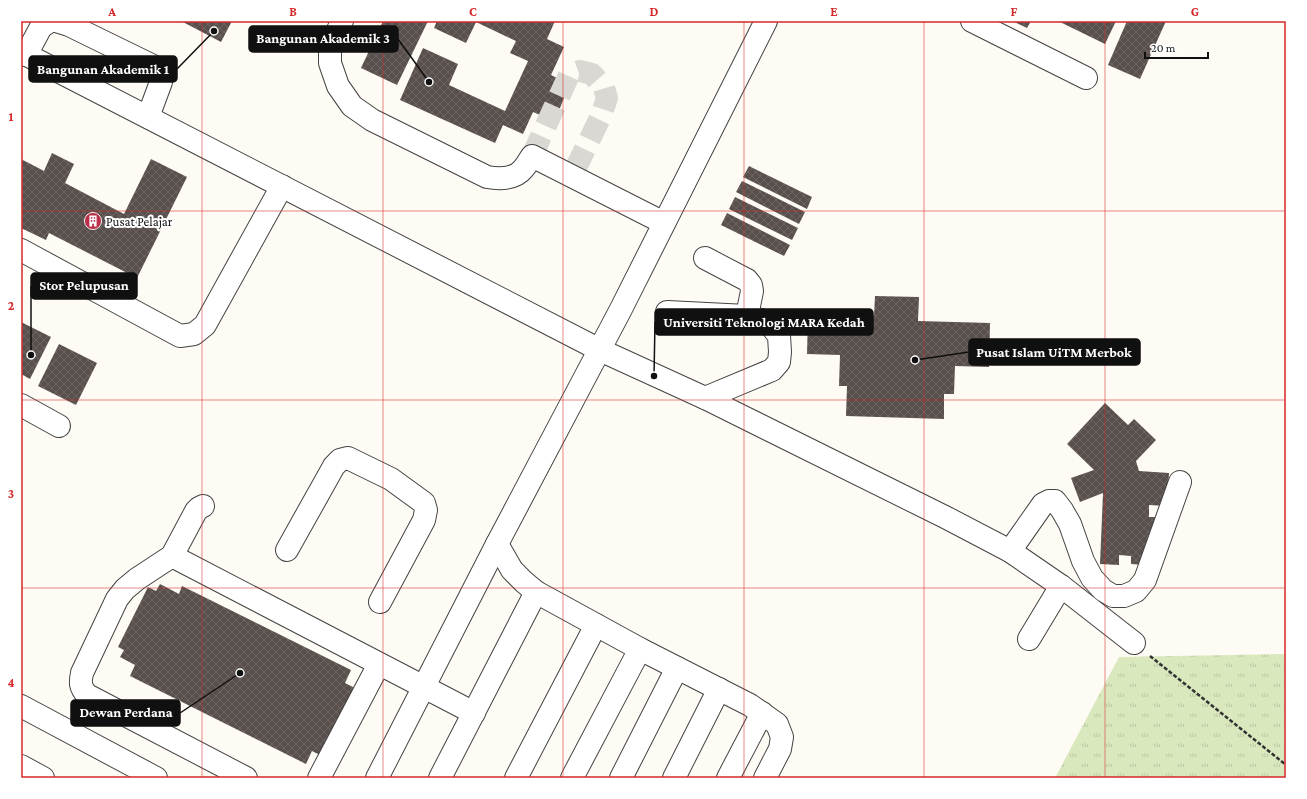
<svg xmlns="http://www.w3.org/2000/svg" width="1307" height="799" viewBox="0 0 1307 799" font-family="'Crimson Pro',serif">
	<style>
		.grass { fill: url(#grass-tufts) }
		.building { fill: url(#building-cross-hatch) }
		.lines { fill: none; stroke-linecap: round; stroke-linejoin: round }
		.minor-tunnel { stroke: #dad8d2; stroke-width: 22; stroke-dasharray: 22 11; stroke-linecap: butt }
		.minor-casing { stroke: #434343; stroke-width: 24 }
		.path { stroke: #323232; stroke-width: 2.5; stroke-dasharray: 4 2; stroke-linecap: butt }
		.minor { stroke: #fff; stroke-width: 22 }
		.grid { fill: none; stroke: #d62828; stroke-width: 1; stroke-opacity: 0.55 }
		.labels { text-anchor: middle; stroke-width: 4; stroke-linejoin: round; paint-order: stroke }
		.poi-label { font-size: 13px; fill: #101010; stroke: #fff; text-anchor: start }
		.leader { fill: none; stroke: #101010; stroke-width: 1.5 }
		.callout-dot { fill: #101010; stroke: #fff; stroke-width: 1.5 }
		.callout { fill: #101010; stroke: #101010; stroke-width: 1.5 }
		.callout-label { font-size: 14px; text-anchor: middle; font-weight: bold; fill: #fff }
		.neatline { fill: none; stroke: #d62828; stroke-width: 1.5 }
		.grid-label { font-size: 13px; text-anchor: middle; font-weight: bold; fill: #d62828 }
	</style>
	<defs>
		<pattern id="grass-tufts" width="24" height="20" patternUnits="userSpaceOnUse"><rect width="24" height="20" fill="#dae8be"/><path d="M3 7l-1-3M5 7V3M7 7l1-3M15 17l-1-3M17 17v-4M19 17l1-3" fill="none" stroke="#bac6a2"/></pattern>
		<pattern id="building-cross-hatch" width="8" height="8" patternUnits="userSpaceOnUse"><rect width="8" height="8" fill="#59504d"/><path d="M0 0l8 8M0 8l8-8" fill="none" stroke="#6c6562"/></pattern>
	</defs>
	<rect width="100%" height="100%" fill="#fefbf4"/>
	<path class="grass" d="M1286,654v124h-231l64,-121z"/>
	<g class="building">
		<path d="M181,21h51l-11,21z"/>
		<path d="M383,21h45l-31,64 -36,-17z"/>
		<path d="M437,21h118l-8,18 17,8 -13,28 6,3 -4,9 13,6 -8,20 -14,-7 -4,9 -7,-3 -10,22 -20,-9 -8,18 -95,-43 23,-52 35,16 -9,21 56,26 23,-50 -18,-8 6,-12 -40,-19 -10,21 -32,-15z"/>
		<path d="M1012,21h19l-4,7z"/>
		<path d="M1058,21h58l-11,23z"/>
		<path d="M1127,21h39l-26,58 -32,-14z"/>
		<path d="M52,153l22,11 -9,19 59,31 27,-55 36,18 -50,101 -88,-45 -3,7 -25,-12v-69l23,12z"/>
		<path d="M749,166l63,31 -5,12 -64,-32z"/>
		<path d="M742,181l63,31 -6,12 -63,-32z"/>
		<path d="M735,197l63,31 -6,12 -63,-31z"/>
		<path d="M727,213l63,32 -6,11 -63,-31z"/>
		<path d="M875,296l44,1 -1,24 72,2 -1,44 -34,-1 -1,28h-10v25l-98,-3 1,-30h-8l1,-31 -33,-1 1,-40 66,2z"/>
		<path d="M21,322l30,15 -21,42 -9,-5z"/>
		<path d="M59,344l38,19 -21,42 -38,-19z"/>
		<path d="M1105,403l23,22 6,-6 22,21 -20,21 3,10 30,2 -2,33 -18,-1v12h6l-1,18h-6l-2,30 -15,-1v-8l-12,-1v10l-19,-1 3,-71 -23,9 -9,-24 23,-8 -27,-26z"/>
		<path d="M160,584l19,10 3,-8 169,84 -6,13 10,5 -33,68 -10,-5 -6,13 -176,-88 5,-11 -15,-8 4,-7 -6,-3 30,-60 8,4z"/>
	</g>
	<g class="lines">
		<path class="minor-tunnel" d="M532,156l37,-81 11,-4 12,3 12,14 3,10 -6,18 -29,60"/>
		<g class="minor-casing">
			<g id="minor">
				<path d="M56,21l13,4 84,41 6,8 2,8 -13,35"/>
				<path d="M342,21l-12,27v15l8,23 14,20 20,14 115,57c12,2 28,2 36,-8 4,-4 6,-9 9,-13l132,67"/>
				<path d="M972,21l114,57"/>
				<path d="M21,52l579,298 105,48 240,119 65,34 51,35 73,57"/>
				<path d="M26,55l15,-28 9,-6"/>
				<path d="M21,250l159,86 14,-2 11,-9 77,-139"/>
				<path d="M705,258l42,22 4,5 1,6 -5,25"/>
				<path d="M667,312l80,4 14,4 11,7 7,9 1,16 -1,10 -7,8 -67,28"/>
				<path d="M21,405l38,21"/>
				<path d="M203,506l-4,2 -3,3 -24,45 -35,23 -12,10 -8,10 -35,74c-2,10 -2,14 5,22l159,83"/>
				<path d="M497,544l15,26 12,12 12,10 104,57 110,56 27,19 5,13 -2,12 -15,29"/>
				<path d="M287,550l47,-84 6,-6 8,-2 43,21 33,24 2,7 -2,10 -44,82"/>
				<path d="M1010,551l33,-47 6,-3h6l7,9 8,14 13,37 9,17 11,12 10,6h11l12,-5 9,-11 35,-98"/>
				<path d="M172,556l302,157"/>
				<path d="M1029,639l32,-53"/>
				<path d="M21,706l135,72"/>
				<path d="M21,766l22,12"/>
				<path d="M319,778l60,-114"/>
				<path d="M377,778l120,-234 124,-235 145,-288"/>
				<path d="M440,778l96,-186"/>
				<path d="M516,778l80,-153"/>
				<path d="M572,778l68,-129"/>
				<path d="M621,778l56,-110"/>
				<path d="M674,778l45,-89"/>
				<path d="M728,778l34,-65"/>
			</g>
		</g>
		<path class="path" d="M1150,656l136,109"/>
		<use href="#minor" class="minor"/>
	</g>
	<path class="grid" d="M202,21v757M383,21v757M563,21v757M744,21v757M924,21v757M1105,21v757M21,211h1265M21,400h1265M21,588h1265"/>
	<defs>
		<g id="building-disc" transform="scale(0.9)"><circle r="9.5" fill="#bb2e49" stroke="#fff"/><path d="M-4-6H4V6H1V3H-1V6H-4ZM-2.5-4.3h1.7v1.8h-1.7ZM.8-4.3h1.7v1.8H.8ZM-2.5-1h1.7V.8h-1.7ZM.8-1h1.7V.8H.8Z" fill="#fff"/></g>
	</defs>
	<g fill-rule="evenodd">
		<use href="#building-disc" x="93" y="221"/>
	</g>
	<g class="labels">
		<g class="poi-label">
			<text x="106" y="226">Pusat Pelajar</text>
		</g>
	</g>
	<path class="leader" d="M429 82L398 39M214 31L177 69M31 355L31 286M654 376L655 322M915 360L969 352M240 673L180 713"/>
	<g class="callout-dot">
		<circle cx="429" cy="82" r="4"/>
		<circle cx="214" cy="31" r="4"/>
		<circle cx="31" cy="355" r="4"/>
		<circle cx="654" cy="376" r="4"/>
		<circle cx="915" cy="360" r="4"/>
		<circle cx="240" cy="673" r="4"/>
	</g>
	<g class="callout">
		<rect x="249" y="26" width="149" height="26" rx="4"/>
		<rect x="29" y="56" width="148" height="26" rx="4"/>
		<rect x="31" y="273" width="106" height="26" rx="4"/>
		<rect x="655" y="309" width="218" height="26" rx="4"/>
		<rect x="969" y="339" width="171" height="26" rx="4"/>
		<rect x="71" y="700" width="109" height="26" rx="4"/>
	</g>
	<g class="callout-label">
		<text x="323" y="43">Bangunan Akademik 3</text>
		<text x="103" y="74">Bangunan Akademik 1</text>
		<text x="84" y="290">Stor Pelupusan</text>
		<text x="764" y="327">Universiti Teknologi MARA Kedah</text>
		<text x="1054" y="357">Pusat Islam UiTM Merbok</text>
		<text x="126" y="717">Dewan Perdana</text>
	</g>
	<rect width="1307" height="799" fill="none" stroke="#ffffff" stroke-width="44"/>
	<path d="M1145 52v6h63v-6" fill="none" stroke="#101010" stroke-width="2"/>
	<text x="1151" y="52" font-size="12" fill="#101010" stroke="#ffffff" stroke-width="3" paint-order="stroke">20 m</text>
	<rect x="22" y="22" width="1263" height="755" class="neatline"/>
	<g class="grid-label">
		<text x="112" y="16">A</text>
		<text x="293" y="16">B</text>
		<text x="473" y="16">C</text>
		<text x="654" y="16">D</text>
		<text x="834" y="16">E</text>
		<text x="1014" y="16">F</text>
		<text x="1195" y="16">G</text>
		<text x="11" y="121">1</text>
		<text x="11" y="310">2</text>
		<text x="11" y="498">3</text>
		<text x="11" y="687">4</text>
	</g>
</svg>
